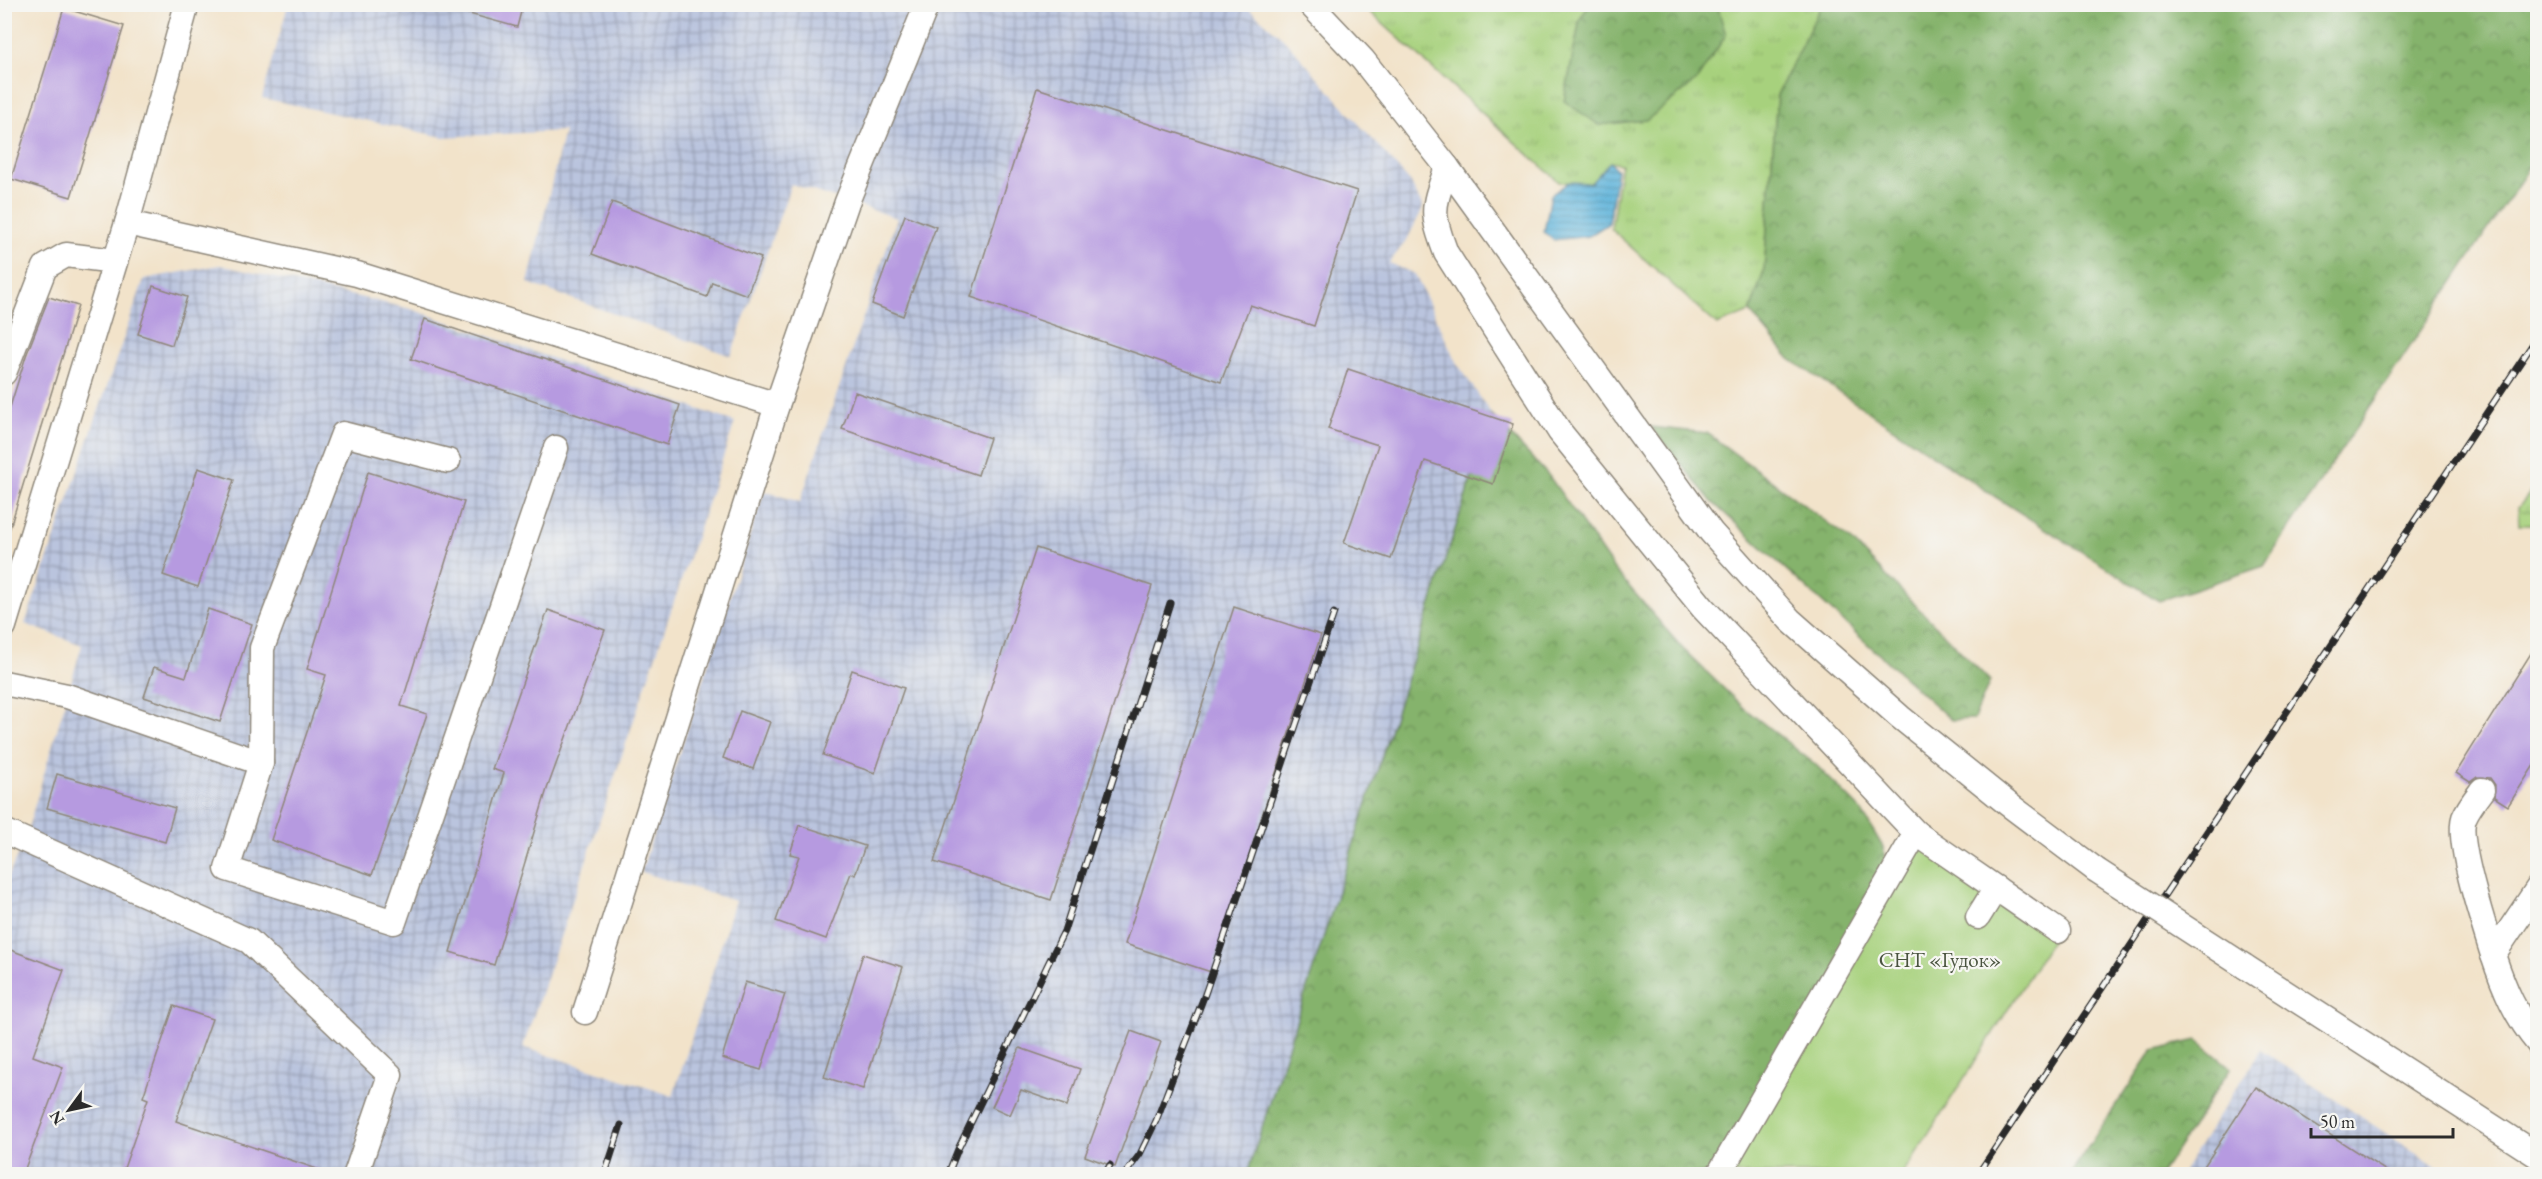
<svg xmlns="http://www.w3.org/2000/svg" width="2542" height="1179" viewBox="0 0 2542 1179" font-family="'EB Garamond',serif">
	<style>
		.industrial { fill: url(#industrial-grid) }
		.grass { fill: url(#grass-tufts); stroke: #697e54; stroke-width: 1.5 }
		.forest { fill: url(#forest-crowns); stroke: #586f4c; stroke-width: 1.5 }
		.wetland { fill: url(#wetland-marsh); stroke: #697e54; stroke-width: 1.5 }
		.green { fill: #a7d17d; stroke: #697e54; stroke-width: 1.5 }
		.water { fill: url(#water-rules); stroke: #447083; stroke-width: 1.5 }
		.building { fill: #b69ae0 }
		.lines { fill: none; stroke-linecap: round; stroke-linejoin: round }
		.minor-casing { stroke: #8e877a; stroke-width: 27 }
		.minor { stroke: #fff; stroke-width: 24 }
		.rail-casing { stroke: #2b2b2b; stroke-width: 7 }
		.rail { stroke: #f6f6f2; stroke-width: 4.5; stroke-dasharray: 14; stroke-linecap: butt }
		.minor-bridge-casing { stroke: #8e877a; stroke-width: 27; stroke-linecap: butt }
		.minor-bridge { stroke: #fff; stroke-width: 24 }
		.labels { text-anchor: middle; stroke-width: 4.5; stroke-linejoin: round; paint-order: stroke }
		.park-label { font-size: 21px; fill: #4a5440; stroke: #f6f6f2 }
	</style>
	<defs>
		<pattern id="industrial-grid" width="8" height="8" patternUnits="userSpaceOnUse" patternTransform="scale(1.5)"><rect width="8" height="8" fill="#bac4de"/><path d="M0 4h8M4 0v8" fill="none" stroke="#979fb4"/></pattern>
		<pattern id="grass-tufts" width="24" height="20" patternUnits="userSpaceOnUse" patternTransform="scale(1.5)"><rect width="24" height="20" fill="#a7d17d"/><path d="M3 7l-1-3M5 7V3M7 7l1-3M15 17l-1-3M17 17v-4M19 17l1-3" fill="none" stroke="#90b46c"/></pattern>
		<pattern id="forest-crowns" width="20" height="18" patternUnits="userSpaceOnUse" patternTransform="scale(1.5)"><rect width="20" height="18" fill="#85b36c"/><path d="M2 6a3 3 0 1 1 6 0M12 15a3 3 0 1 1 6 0" fill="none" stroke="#6d9259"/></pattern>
		<pattern id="wetland-marsh" width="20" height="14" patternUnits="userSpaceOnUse" patternTransform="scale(1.5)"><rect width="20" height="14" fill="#a7d17d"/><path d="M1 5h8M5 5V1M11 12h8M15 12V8" fill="none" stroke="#90b46c"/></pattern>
		<pattern id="water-rules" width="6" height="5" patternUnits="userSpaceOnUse" patternTransform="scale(1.5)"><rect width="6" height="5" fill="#5eb4db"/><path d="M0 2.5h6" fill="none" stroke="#4e93b2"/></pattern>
	</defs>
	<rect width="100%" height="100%" fill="#f6f6f2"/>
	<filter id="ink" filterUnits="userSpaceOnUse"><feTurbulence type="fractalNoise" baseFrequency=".0167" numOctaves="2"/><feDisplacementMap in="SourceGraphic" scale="12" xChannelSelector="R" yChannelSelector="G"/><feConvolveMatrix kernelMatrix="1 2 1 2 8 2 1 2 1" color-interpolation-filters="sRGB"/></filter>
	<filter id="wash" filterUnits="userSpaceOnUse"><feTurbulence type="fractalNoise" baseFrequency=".008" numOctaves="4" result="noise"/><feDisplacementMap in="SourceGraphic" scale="24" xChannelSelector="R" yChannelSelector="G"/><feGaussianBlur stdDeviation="1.35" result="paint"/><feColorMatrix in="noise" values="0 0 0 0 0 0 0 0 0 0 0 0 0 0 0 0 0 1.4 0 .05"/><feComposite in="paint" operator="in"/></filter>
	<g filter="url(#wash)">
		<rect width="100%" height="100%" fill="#f2e3ca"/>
		<g class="industrial">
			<path d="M288,5h957l39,34 127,144 12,25 -16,32 -18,23 26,11 42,89 35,52 -245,759h-1242v-290l21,-49 56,-190 -57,-21 119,-345 76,-14 191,44 324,113 -212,625 150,49 62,-195 -94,-29 123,-381 36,11 97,-284 -106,-34 -60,172 -203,-73 36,-152 -121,6 -181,-39z"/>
			<path d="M2261,1050l186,124h-266z"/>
		</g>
		<path class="grass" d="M1362,5h460l-45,90 -13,176 -14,41 -33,13 -106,-96 10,-65 -11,-2 -19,21 -32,-1z"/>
		<g class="forest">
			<path d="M1822,4l715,1v151l-273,410 -105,35 -165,-105 -204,-137 -40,-47 14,-41 13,-176z"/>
			<path d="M1589,5h128l9,30 -29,45 -50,40 -48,5 -35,-24 16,-82z"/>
			<path d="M1492,415l57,61 65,93 69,80 61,59 72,57 45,45 22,37 6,34 -170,293h-472z"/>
			<path d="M1651,427l56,6 145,108 138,140 -16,38 -23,1 -240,-219z"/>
			<path d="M2197,1040l34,28 -70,106h-91l83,-124z"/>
		</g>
		<path class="wetland" d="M2537,484v41h-18l-1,-17z"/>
		<path class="green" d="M1916,833l142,98 -155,243h-185z"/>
		<path class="water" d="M1610,162l7,8 -8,53 -20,13 -36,4 -9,-8 7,-37 18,-13 22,1z"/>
		<g id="blocks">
			<g class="building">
				<path d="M452,4h71l-6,23 -66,-18z"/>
				<path d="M64,8l60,18 -53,171 -60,-18z"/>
				<path d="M1037,88l320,103 -43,135 -64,-21 -29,77 -250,-85z"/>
				<path d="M612,202l149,56 -14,37 -35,-13 -5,15 -115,-43z"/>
				<path d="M905,215l31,12 -33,89 -31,-12z"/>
				<path d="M153,286l34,11 -15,48 -34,-11z"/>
				<path d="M49,297l29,9 -70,228 -4,-1v-107l22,-70z"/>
				<path d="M425,319l255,86 -13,40 -256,-86z"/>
				<path d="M1348,369l165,55 -20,60 -68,-23 -34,98 -47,-16 34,-98 -50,-16z"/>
				<path d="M855,392l135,46 -12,37 -136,-46z"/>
				<path d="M198,468l36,12 -36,107 -35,-12z"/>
				<path d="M368,472l96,30 -63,204 26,8 -55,161 -101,-35 55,-165 -19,-6z"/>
				<path d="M1036,548l116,38 -101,314 -117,-38z"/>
				<path d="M1234,607l87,28 -110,337 -86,-28z"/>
				<path d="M208,609l44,15 -32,98 -76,-25 10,-30 32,10z"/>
				<path d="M548,610l57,20 -58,159 -53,176 -44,-13 54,-179 -12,-4z"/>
				<path d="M2538,642v117l-30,47 -14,-9 1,-12 -5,-7 -13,-1 -7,5 -14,-9z"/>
				<path d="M852,670l52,18 -29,85 -52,-18z"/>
				<path d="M740,711l30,11 -17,47 -30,-11z"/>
				<path d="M57,774l118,34 -10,34 -118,-34z"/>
				<path d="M799,825l66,21 -10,29 -4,-2 -25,66 -50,-18 23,-65 -9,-2z"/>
				<path d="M8,949l56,21 -31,86 30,11 -40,107h-19v-217z"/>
				<path d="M863,954l40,13 -40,122 -39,-12z"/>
				<path d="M745,982l40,12 -24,76 -39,-12z"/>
				<path d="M174,1006l38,13 -36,102 150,51v2h-204l26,-75 -5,-2z"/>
				<path d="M1131,1031l30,11 -46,125 -30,-11z"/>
				<path d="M1020,1048l60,21 -13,37 -46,-16 -11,25 -18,-8z"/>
				<path d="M2256,1087l135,87h-192z"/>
			</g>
		</g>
	</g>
	<g filter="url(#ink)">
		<use href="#blocks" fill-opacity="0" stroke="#8e877a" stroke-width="1.5"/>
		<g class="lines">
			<g class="minor-casing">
				<g id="minor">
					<path d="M1310,4l53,56 84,107 264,365 79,88 110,97 108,87 88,66"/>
					<path d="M1447,167c-14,41 -17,44 -1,86l114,179 143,176 213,225 -197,341"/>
					<path d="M127,223l230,51 420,131"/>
					<path d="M4,373l41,-106 21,-12 49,6"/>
					<path d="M448,461l-105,-27 -81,214 -1,115 -34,106 167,53 162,-474"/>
					<path d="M4,626l123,-403 60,-219"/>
					<path d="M4,683l63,13 194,67"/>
					<path d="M2482,790c-6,8 -14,18 -18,28 -8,24 21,111 29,137"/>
					<path d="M4,831l245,110 141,134 -34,99"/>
					<path d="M1916,833l142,98"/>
					<path d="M2538,888l-45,67c11,33 23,62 45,88"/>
					<path d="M1978,917l18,-29"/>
					<path d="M2244,966l294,190"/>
					<path d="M585,1012l192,-607 70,-203 80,-198"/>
				</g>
			</g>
			<use href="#minor" class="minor"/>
			<g class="rail-casing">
				<g id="rail">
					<path d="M605,1174l16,-49"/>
					<path d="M948,1174l10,-25 106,-218 106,-328"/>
					<path d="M1105,1174l5,-9"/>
					<path d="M1125,1174l15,-20 16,-33 49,-127 129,-381"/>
					<path d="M1978,1174l560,-838"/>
				</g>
			</g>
			<use href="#rail" class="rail"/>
			<g class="minor-bridge-casing">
				<path id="minor-bridge" d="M2096,870l148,96"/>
			</g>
			<use href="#minor-bridge" class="minor-bridge"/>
		</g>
	</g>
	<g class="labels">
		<g class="park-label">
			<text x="1940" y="967">СНТ «Гудок»</text>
		</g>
	</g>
	<rect width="2542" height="1179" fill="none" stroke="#f6f6f2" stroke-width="24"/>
	<g transform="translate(69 1110) rotate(237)" stroke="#f6f6f2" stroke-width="4.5" paint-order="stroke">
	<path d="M0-4.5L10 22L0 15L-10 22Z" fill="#2b2b2b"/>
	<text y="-9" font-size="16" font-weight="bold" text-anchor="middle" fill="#2b2b2b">N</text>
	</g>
	<path d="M2311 1128v9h142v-9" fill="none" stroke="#2b2b2b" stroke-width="3"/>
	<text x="2320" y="1128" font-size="18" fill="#2b2b2b" stroke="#f6f6f2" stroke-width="4.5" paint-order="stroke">50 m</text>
</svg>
